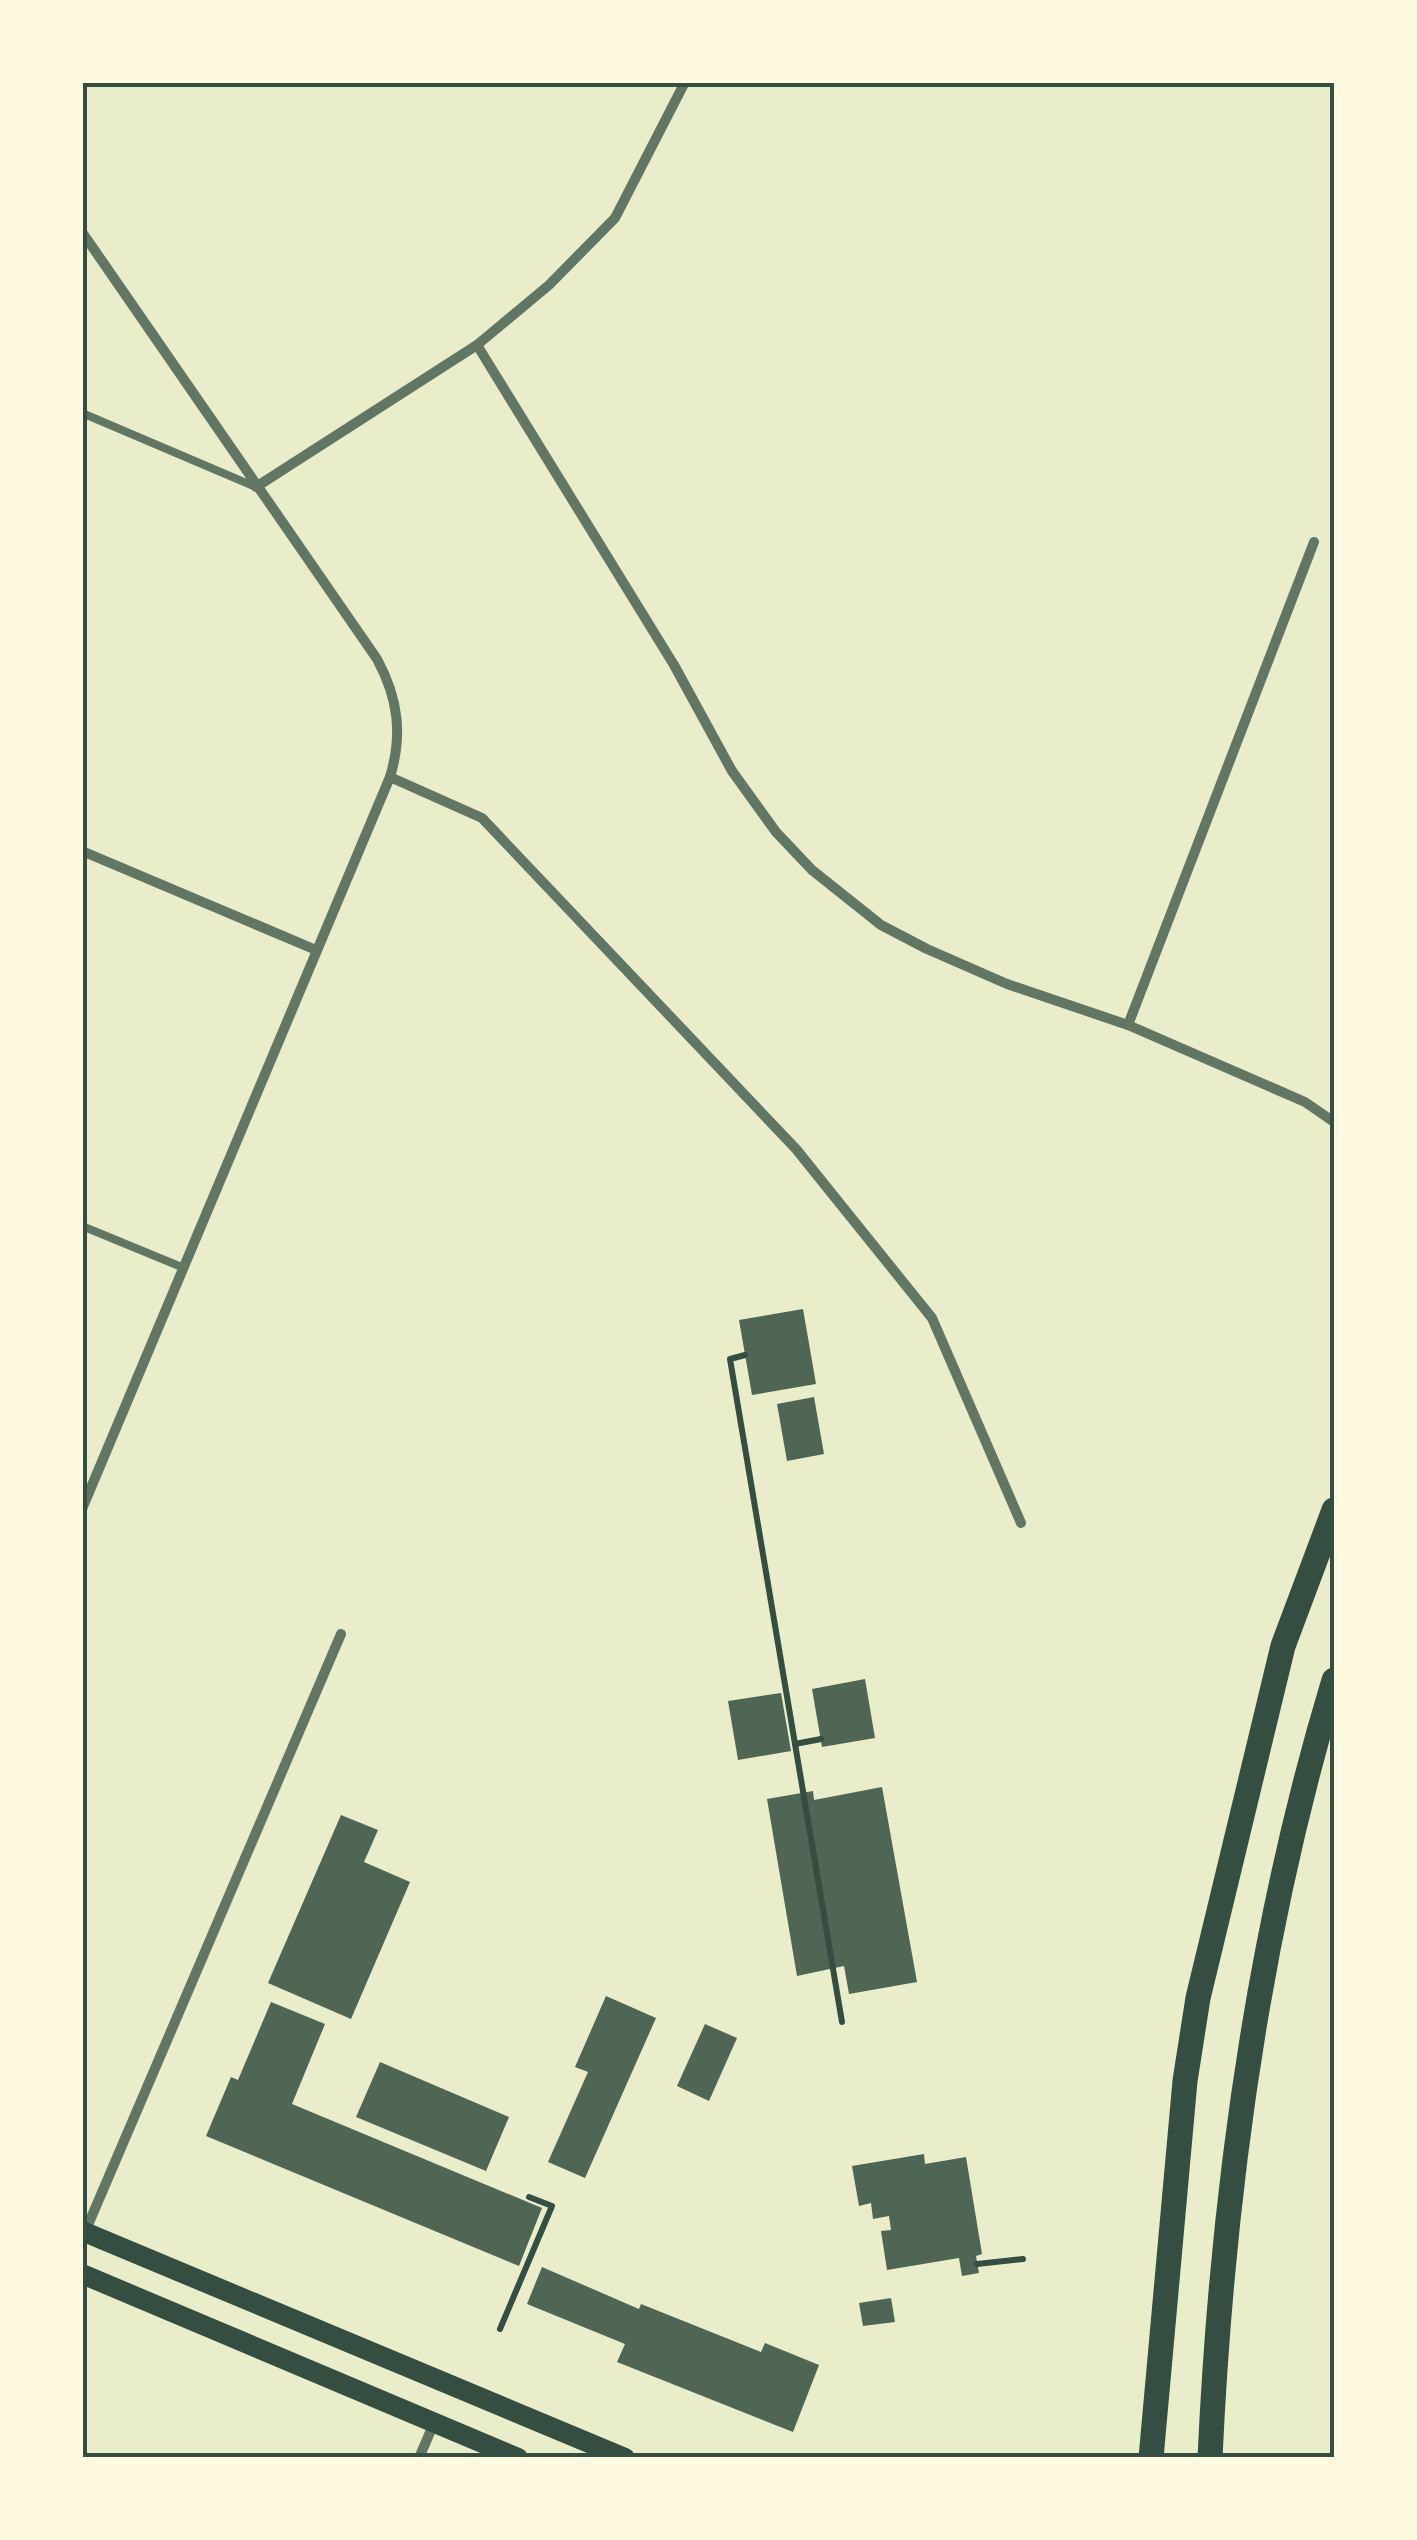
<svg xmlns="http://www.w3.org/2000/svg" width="1417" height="2540" viewBox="0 0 1417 2540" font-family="Commissioner,sans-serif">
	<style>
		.building { fill: #4f6655 }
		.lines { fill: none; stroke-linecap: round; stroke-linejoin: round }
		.path { stroke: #344e41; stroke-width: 6 }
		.service { stroke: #617663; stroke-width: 8 }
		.minor { stroke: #617663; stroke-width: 10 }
		.secondary { stroke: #344e41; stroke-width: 20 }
		.primary { stroke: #344e41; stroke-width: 25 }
		.neatline { fill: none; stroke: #344e41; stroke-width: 4 }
	</style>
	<rect width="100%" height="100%" fill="#e9edc9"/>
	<g class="building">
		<path d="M803,1309l13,75 -64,11 -13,-75z"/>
		<path d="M814,1397l10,57 -37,7 -10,-57z"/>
		<path d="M865,1679l10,59 -53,9 -10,-58z"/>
		<path d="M781,1693l10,58 -53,9 -10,-59z"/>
		<path d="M882,1787l35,195 -68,12 -5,-28 -47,10 -30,-177 46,-8 1,9z"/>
		<path d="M341,1815l37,15 -14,32 46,20 -59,137 -83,-36z"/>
		<path d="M606,1996l50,22 -71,160 -37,-16 40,-90 -13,-5z"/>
		<path d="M271,2002l54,22 -33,80 250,104 -23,58 -313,-130 25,-59 7,3z"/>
		<path d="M705,2024l32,14 -28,63 -32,-15z"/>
		<path d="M380,2062l129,55 -23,54 -130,-54z"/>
		<path d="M924,2154l1,10 41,-7 16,97 -6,2 3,17 -17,3 -3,-18 -72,12 -6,-39 10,-1 -2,-14 -16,3 -2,-16 -12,3 -7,-40z"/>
		<path d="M542,2267l97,42 2,-5 120,48 4,-9 54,22 -26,67 -176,-70 8,-18 -98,-40z"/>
		<path d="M891,2298l4,24 -32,4 -4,-23z"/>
	</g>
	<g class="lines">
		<g class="path">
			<path d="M745,1355l-15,4 112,663"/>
			<path d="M795,1744l26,-5"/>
			<path d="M977,2264l46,-5"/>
			<path d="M500,2329l52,-123 -23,-9"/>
		</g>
		<g class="service">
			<path d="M82,413l174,74"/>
			<path d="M82,1226l102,42"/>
		</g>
		<g class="minor">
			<path d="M82,232l295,427c21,39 26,75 13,118l-308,732"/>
			<path d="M477,345l197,320 58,106 44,61 36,38 69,55 46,24 80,35 121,41 177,77 29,20"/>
			<path d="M256,487l221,-142 72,-60 66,-67 70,-136"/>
			<path d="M390,777l92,41 314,331 136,169 89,205"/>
			<path d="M82,851l234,99"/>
			<path d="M1128,1025l186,-483"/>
			<path d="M85,2232l256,-598"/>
			<path d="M419,2458l15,-35"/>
		</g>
		<g class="secondary">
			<path d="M82,2231l543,227"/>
			<path d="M82,2274l436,184"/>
		</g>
		<g class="primary">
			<path d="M1151,2458l34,-377 13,-83 85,-352 51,-136"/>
			<path d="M1210,2458c12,-262 48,-527 124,-778"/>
		</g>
	</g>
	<rect width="1417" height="2540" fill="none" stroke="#fefae0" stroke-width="170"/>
	<rect x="85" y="85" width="1247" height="2370" class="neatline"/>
</svg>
